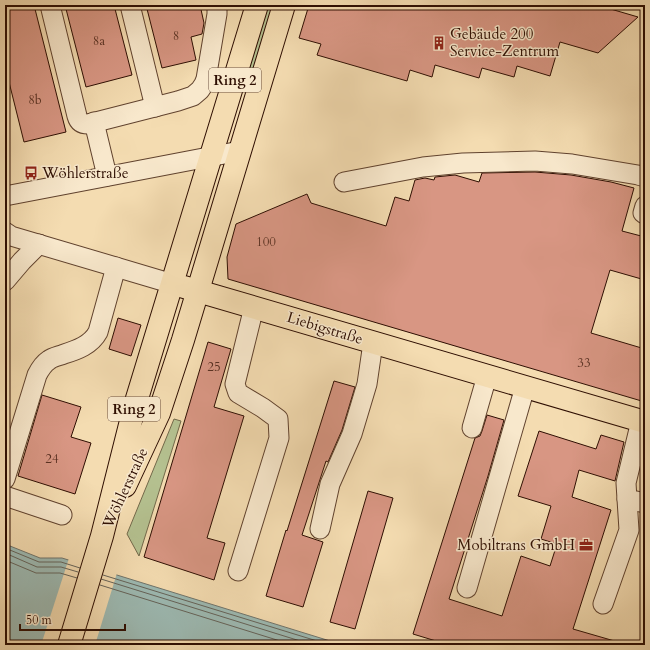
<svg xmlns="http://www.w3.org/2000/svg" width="650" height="650" viewBox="0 0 650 650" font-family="Cardo,serif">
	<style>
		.green { fill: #b5c291; stroke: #72684a }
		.water { fill: #9dbab3; stroke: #71756c }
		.pier { fill: #f4dcb1 }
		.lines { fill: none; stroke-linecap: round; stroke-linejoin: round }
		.shore { stroke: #66645a; stroke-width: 1 }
		.building { fill: #d89683; stroke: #2e0e02 }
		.minor-casing { stroke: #60422e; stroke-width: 21 }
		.major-casing { stroke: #2e0e02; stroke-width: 24 }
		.minor { stroke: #f8e8cc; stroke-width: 19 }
		.major { stroke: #f4dcb1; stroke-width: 22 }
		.labels { text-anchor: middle; stroke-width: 3; stroke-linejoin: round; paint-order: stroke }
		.number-label { font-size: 13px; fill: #583022 }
		.shield { fill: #f8e8cc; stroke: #6b4f3f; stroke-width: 1 }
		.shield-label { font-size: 14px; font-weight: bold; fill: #2e0e02 }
		.poi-label { font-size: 15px; fill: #2e0e02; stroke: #f8e8cc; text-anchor: start }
		.street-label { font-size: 15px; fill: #2e0e02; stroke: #f8e8cc }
	</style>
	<rect width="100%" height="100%" fill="#f4dcb1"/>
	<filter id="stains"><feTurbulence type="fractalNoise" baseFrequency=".005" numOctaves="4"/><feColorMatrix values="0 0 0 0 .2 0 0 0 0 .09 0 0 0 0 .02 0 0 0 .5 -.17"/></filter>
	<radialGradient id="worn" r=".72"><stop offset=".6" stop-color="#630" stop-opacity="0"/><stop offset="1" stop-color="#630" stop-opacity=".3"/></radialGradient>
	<g class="green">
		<path d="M265,5h10l-24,81h-10z"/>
		<path d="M174,419l7,2 -42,135 -12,-22z"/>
	</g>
	<path class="water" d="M5,544l35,14h22l281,87h-338z"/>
	<path class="pier" d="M69,558l48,15 -22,72h-54z"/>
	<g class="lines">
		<g class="shore">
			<path d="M5,548l34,14h22l19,6"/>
			<path d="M5,553l32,14h24l17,5"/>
			<path d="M5,560l31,13h24l17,5"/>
			<path d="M103,575l227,70"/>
			<path d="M101,579l212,66"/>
			<path d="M100,585l193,60"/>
		</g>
	</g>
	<g class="building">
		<path d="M5,5h29l32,127 -42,10 -19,-76z"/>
		<path d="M65,5h49l18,70 -46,12z"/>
		<path d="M146,5h54l4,18 -2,11 -11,3 5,23 -34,8z"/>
		<path d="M309,5h288l41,12 -40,36 -38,-11 -10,34 -33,-10 -3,11 -32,-9 -3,10 -44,-13 -3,12 -22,-7 -3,11 -90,-26 4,-11 -22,-6z"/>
		<path d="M535,172l36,3 40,7 23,6 -12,43 23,6v43l-35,-10 -19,63 54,16v53l-417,-123 -1,-22 9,-33 71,-30 4,9 75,23 9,-29 14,4 6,-21 10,-2 9,2 1,-3 20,-2 24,7 3,-9z"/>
		<path d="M118,318l23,7 -10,31 -22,-7z"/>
		<path d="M208,342l23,7 -17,58 30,9 -37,122 18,5 -11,37 -70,-23z"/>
		<path d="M334,381l21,6 -13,43 -14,32 -2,-1 -24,74 21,7 -20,65 -37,-11 20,-66 1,1z"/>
		<path d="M42,395l39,12 -10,30 20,6 -16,51 -57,-18z"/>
		<path d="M487,415l17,5 -16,56 -39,123 53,17 19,-60 29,10 7,-22 -16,-5 10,-33 -33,-10 21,-65 57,18 5,-14 23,7 -9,39 -36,-11 -7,27 39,13 -38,119 45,13 -1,3h-183l2,-4 -23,-7 62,-196 5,-2 2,-5z"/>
		<path d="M368,491l25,7 -38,131 -25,-7z"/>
	</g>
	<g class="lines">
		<g class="minor-casing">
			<g id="minor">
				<path d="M50,5l27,111c2,7 5,8 11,8l90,-23 15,-5 7,-6 4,-6 2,-5 11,-65v-9"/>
				<path d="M130,5l25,102"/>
				<path d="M94,122l13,54"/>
				<path d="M344,182l79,-15 40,-4 72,-2 37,3 66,11 7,2"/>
				<path d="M5,196l235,-45"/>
				<path d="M645,206l-2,7 2,1"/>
				<path d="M5,232l6,4 162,48"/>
				<path d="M5,281l17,-20 17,-17"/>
				<path d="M641,421l-15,62 1,16 18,4"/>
				<path d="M472,428l15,-52"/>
				<path d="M5,479l32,-104c3,-6 6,-11 12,-15 4,-3 10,-4 15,-6 13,-4 27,-9 34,-22l18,-65"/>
				<path d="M5,496l57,19"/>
				<path d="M320,529l10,-45 22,-50 15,-50 6,-41"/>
				<path d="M238,571l41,-133 -1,-19 -15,-11 -25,-15 -3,-9 19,-77"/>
				<path d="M467,588l58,-201"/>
				<path d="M603,604l26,-74 -2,-31"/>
			</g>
		</g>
		<g class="major-casing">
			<g id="major">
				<path d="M184,287l461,135"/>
				<path d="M125,486l34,-73 24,-73 101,-335"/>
				<path d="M69,645l33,-109 33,-131 122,-400"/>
			</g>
		</g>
		<use href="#minor" class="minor"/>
		<use href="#major" class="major"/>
	</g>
	<defs>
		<g id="building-bare" transform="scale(1.08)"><path d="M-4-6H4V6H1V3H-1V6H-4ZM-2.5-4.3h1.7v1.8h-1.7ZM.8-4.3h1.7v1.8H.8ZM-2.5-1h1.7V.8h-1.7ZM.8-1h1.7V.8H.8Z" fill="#8f2418" stroke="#f8e8cc" stroke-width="2.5" paint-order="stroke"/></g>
		<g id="bus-bare" transform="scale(1.08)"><path d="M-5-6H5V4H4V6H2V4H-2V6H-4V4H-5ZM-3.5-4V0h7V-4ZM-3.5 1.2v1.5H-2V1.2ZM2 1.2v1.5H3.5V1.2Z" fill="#8f2418" stroke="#f8e8cc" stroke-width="2.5" paint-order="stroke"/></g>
		<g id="office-bare" transform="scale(1.08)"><path d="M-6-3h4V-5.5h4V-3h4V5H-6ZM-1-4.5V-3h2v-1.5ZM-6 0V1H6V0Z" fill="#8f2418" stroke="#f8e8cc" stroke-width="2.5" paint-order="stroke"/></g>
	</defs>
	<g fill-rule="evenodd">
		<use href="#building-bare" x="439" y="43"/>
		<use href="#bus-bare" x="31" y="173"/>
		<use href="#office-bare" x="586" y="545"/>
	</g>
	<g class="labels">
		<g class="number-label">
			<text x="176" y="40">8</text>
			<text x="99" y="45">8a</text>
			<text x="35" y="104">8b</text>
			<text x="266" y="246">100</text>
			<text x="584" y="367">33</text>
			<text x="214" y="371">25</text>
			<text x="52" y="463">24</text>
		</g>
		<g class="shield">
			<rect x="209" y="68" width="52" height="24" rx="3"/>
			<rect x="108" y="397" width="52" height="24" rx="3"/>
		</g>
		<g class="shield-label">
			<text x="235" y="85">Ring 2</text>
			<text x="134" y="414">Ring 2</text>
		</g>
		<g class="poi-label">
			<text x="450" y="39">Gebäude 200<tspan x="450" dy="17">Service-Zentrum</tspan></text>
			<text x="42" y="178">Wöhlerstraße</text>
			<text x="575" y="550" text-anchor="end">Mobiltrans GmbH</text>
		</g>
		<g class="street-label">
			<text transform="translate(325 328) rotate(17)" y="5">Liebigstraße</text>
			<text transform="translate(125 488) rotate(-65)" y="5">Wöhlerstraße</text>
		</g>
	</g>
	<rect width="650" height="650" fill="none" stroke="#f4dcb1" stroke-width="20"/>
	<rect x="6" y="6" width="638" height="638" fill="none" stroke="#2e0e02" stroke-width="2"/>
	<rect x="10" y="10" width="630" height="630" fill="none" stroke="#2e0e02"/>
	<path d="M20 624v6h105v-6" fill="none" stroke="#2e0e02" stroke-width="2"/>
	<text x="26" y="624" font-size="12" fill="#2e0e02" stroke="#f8e8cc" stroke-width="3" paint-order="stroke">50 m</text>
	<rect width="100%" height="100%" filter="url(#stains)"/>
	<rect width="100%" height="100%" fill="url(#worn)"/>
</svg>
